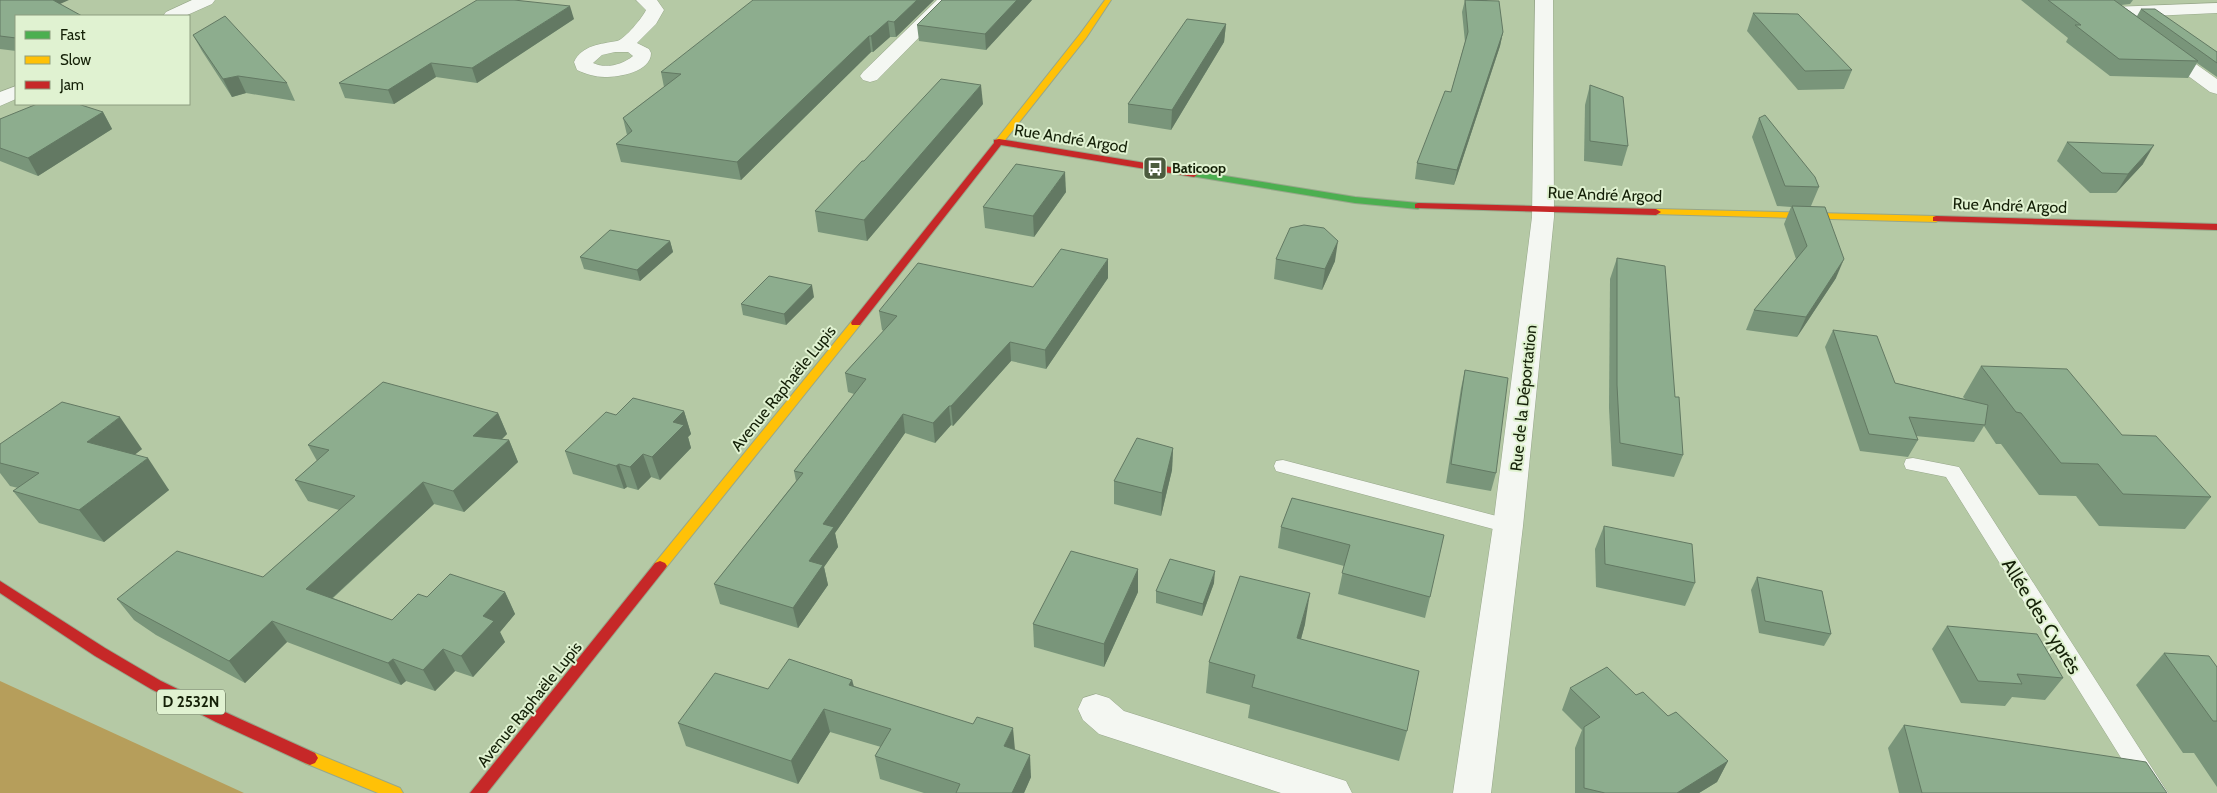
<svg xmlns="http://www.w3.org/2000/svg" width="2217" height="793" viewBox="0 0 2217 793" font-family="Cabin,sans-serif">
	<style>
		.forest { fill: #b69e5b }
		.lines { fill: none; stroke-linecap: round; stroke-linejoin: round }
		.lane-casing { stroke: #97a78a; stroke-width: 1 }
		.street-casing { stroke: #97a78a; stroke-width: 1 }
		.fast-casing { stroke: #97a78a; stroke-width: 2 }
		.slow-casing { stroke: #97a78a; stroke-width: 2 }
		.jam-casing { stroke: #97a78a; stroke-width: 2 }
		.lane { fill: #f4f7f2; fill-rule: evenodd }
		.street { fill: #f4f7f2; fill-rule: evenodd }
		.fast { fill: #4caf50; fill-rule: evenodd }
		.slow { fill: #ffc107; fill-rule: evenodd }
		.jam { fill: #c62828; fill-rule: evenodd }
		.wall { fill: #79957a }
		.shaded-wall { fill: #637963 }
		.building { fill: #8dad8e; stroke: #637963 }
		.labels { text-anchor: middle; stroke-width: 4; stroke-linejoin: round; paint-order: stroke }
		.far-poi-label { font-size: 14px; font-weight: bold; fill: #142007; stroke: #e0f2d1; text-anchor: start }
		.shield { fill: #e0f2d1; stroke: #515f44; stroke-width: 1 }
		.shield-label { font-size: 15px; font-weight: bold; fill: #142007 }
		.street-label { font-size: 16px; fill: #142007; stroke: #e0f2d1 }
		.near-street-label { font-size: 19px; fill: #142007; stroke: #e0f2d1 }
	</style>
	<rect width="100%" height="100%" fill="#b5c9a5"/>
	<path class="forest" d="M0,681l244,112h-244z"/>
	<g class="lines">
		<g class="lane-casing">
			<g id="lane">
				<path d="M1913,458l46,9 209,326h-25l-197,-316 -40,-8 -2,-5 2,-5z"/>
				<path d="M1283,460l225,59 7,2 3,5 -3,5 -7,2 -232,-62 -2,-5 2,-5z"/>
			</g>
		</g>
		<g class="street-casing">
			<g id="street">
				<path d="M192,0h23l-3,4 -27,12h-22l3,-4z"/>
				<path d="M636,0h21l7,10 -8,14 -19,19 12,6 2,4c0,19 -32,24 -46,24 -10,0 -19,-3 -28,-7l-3,-8c8,-17 27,-18 43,-21 8,-2 26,-24 29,-31zM615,52h13l5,4c-11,9 -27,13 -40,7l9,-8z"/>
				<path d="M937,0h19l-79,80 -7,2 -7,-2 -3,-4 3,-4z"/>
				<path d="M1535,0h18l1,217 -31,309 -32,267h-38l40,-267 39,-309z"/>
				<path d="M2217,3v10l-88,4 8,7 -3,4c-12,3 -24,-6 -31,-16l3,-4 6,-1z"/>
				<path d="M2163,44l6,1 48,34v15l-7,-2 -53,-39 -3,-4 3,-4z"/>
				<path d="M16,86v13l-16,7v-14z"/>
				<path d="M1096,694l13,4 15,13 222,70 6,12h-71l-182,-59 -16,-14 -5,-11 5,-11z"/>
			</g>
		</g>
		<g class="fast-casing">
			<path id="fast" d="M1194,171l161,26 63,6 5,3 -5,3 -63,-6 -164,-27v-4z"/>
		</g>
		<g class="slow-casing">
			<g id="slow">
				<path d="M1105,0h6l-25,38 -84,106h-6v-4l84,-106z"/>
				<path d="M1656,209l280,7 5,3 -5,3 -283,-8 -2,-2z"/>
				<path d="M856,320l4,1 1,2 -1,2 -195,244 -5,2 -5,-2 -2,-3 2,-3 197,-242z"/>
				<path d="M310,751l90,37 3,5h-25l-73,-30 -3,-5 3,-5z"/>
			</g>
		</g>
		<g class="jam-casing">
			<g id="jam">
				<path d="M999,139l195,32 4,3 -4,3 -193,-32 -141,180h-8l-1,-2 1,-2 142,-178v-3z"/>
				<path d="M1418,203l238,6 5,3 -5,3 -241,-7v-4z"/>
				<path d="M1936,216l281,8v6l-284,-9v-4z"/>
				<path d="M660,561l5,2 2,3 -2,3 -178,224h-17l185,-230z"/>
				<path d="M0,581l105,67 56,33 66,32 88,40 3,5 -3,5 -5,2 -5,-2 -89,-41 -65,-33 -56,-33 -95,-63z"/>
			</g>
		</g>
		<use href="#lane" class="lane"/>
		<use href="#street" class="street"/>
		<use href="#fast" class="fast"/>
		<use href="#slow" class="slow"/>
		<use href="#jam" class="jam"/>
	</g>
	<g class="wall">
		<path d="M0,0l16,16v35l-16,-2z"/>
		<path d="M934,0l-38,37h-6l-17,15h-2l-130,128 -120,-18 -5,-18 11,-9 -4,-17 41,-31 -3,-15z"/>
		<path d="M1032,0l-46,50 -67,-9 -2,-16z"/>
		<path d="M1465,0h22l16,32 -3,14 -46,139 -39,-6 2,-16 34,-71 14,-50 -3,-30z"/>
		<path d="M2021,0h112l-3,4 -9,1 16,11 4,-7 76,43v25l-20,-14 -9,15 -78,-2 -44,-34 2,-4z"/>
		<path d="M1753,13l99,57 -8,19 -46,1 -51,-59z"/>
		<path d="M574,19l-97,64 -41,-6 -42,27 -49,-6 -6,-15z"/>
		<path d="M1226,24l-2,18 -53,88 -43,-7v-19z"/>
		<path d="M193,35l94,48 8,18 -49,-8 -14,4 -30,-46z"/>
		<path d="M1590,85l38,61 -6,20 -38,-5 1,-56z"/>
		<path d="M983,104l-116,137 -49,-9 -3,-21 49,-50z"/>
		<path d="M103,112l9,17 -74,47 -38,-15v-42z"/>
		<path d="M1759,118l60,69 -8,19 25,72 -39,59 -51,-7 8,-20 42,-51 -12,-35 7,-17 -14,-1 -25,-69z"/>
		<path d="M2067,142l76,22 -27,29h-26l-33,-32z"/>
		<path d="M1066,192l-32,45 -49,-9 -2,-21z"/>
		<path d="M670,241l3,11 -33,29 -56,-12 -4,-12z"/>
		<path d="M1617,258l58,139 8,58 -9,22 -62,-11 -3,-58 1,-129z"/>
		<path d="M1276,259l59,2 -13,29 -48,-11z"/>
		<path d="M1108,278l-62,91 -35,-8 -58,65 -2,-1 -16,18 -30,-10 -70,100 3,14 -14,20 4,18 -30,43 -78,-24 -6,-20 82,-103 -2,-10 60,-77 -6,-2 -3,-19 39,-42 -2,-1 -3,-19 154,-24z"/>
		<path d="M814,297l-28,28 -43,-10 -2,-11z"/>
		<path d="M1833,330l62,53 70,16 -2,-2 18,-31 141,69 89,62 -26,32 -86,-3 -23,-30 -37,-1 -38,-51h-5l-12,-18 -10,16 -58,-6 2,4 -10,17 -48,-6 -35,-104z"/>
		<path d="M1465,370l31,103 -5,18 -45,-8 15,-95z"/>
		<path d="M684,411l7,23 -3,3 3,11 -31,32 -9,-3 -13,13 -11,-3 -3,2 -51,-15 -8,-23 51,-36z"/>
		<path d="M498,413l9,21 -6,6h8l9,22 -54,50 -30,-8 -101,94 59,22 35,-23 78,-5 10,22 -15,18 5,10 -32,35 -18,-6 -20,20 -29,-10 -5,4 -114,-43 -42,41 -89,-48 -22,-15 -17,-21 146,-22 76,-67 -31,-9 -13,-21 22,-19 -9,-16z"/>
		<path d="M0,444l142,5 -8,6 35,35 -65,52 -65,-19 -26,-32 5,-3 -8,-2 -10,-13z"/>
		<path d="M1173,448l-1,22 -11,46 -47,-12v-23z"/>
		<path d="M1292,498l138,99 -5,21 -87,-24 6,-28 -66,-18 3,-21z"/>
		<path d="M1604,526l91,57 -10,23 -89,-19 -1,-38z"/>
		<path d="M1757,577l74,57 -7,12 -65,-13 -8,-43z"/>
		<path d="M1214,583l-12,33 -46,-13v-12z"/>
		<path d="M1138,592l-34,75 -70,-20 -1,-23z"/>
		<path d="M1305,624l-4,15 106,92 -8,30 -151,-43 2,-13 -44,-12 3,-31z"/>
		<path d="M1947,626l116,52 -18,22 -33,-3 -7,9 -44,-3 -29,-54z"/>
		<path d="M2164,653l53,14v120l-23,-34h-11l-47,-68z"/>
		<path d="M852,680l2,6 161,64 16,27 -7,16h-100l-44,-14 -5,-23 6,-9 -51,-15 -32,52 -112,-38 -8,-23 90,-34z"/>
		<path d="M1570,688l66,7 32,21 60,45 -11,21 -18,11h-124v-45l7,-18 -20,-20z"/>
		<path d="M1904,725l263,68h-268l-11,-45z"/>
	</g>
	<g class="shaded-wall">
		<path d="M46,0h23l-18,8z"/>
		<path d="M917,0h17l-38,37 -2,-15z"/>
		<path d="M1017,0h15l-46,50 -1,-16z"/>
		<path d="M570,6l4,13 -97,64 -5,-15z"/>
		<path d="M888,21l2,16 -17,15 -2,-16z"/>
		<path d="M1226,24l-2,18 -53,88 1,-20z"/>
		<path d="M1503,32l-3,14 -46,139 3,-15z"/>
		<path d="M869,36l2,16 -130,128 -4,-18z"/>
		<path d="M431,63l5,14 -42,27 -6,-14z"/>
		<path d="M238,76l8,17 -14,4 -9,-18z"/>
		<path d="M981,85l2,19 -116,137 -3,-21z"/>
		<path d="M103,112l9,17 -74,47 -10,-18z"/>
		<path d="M2154,145l-11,19 -27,29 12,-19z"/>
		<path d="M1065,172l1,20 -32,45 -1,-21z"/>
		<path d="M670,241l3,11 -33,29 -3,-11z"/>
		<path d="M1338,241l-3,20 -13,29 3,-21z"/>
		<path d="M1108,259v19l-62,91 -1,-19z"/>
		<path d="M1844,259l-8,19 -39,59 9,-20z"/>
		<path d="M812,285l2,12 -28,28 -2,-11z"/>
		<path d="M1010,342l1,19 -58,65 -2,-20z"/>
		<path d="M949,406l2,19 -16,18 -2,-20z"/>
		<path d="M684,411l7,23 -3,3 3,11 -31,32 -8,-23 21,-35z"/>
		<path d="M498,413l9,21 -24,23 -10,-21z"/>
		<path d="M903,414l2,19 -70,100 3,14 -14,20 4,18 -30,43 -5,-20 30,-84z"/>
		<path d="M120,417l22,32 -32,25 -23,-32z"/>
		<path d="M509,440l9,22 -54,50 -11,-21z"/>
		<path d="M1173,448l-1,22 -11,46 1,-23z"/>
		<path d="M643,454l8,23 -13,13 -8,-23z"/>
		<path d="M148,458l21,32 -65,52 -25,-32z"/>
		<path d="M619,464l8,23 -3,2 -8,-23z"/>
		<path d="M423,482l11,22 -115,106 -13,-21z"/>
		<path d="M1138,569v23l-34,75v-23z"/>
		<path d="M1215,571l-1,12 -12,33 1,-12z"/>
		<path d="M505,592l10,22 -15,18 5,10 -32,35 -12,-21 22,-40z"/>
		<path d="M1310,593l-5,31 -12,44 4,-30z"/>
		<path d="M272,621l15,21 -42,41 -16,-22z"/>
		<path d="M443,649l12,22 -20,20 -12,-21z"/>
		<path d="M393,659l13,22 -5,4 -13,-22z"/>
		<path d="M852,680l5,22 -8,-17z"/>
		<path d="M824,709l6,23 -32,52 -7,-23z"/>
		<path d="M1013,728l2,22 -11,-4z"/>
		<path d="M1030,755l1,22 -7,16h-12z"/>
		<path d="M1728,761l-11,21 -18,11h-22z"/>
	</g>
	<g class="building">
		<path d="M0,0h53l29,16h-66v22l-16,-2z"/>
		<path d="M477,0h37l56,6 -98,62 -41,-5 -43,27 -49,-7z"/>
		<path d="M753,0h164l-23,22 -6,-1 -17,15h-2l-132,126 -121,-18 16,-13 -9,-13 58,-44 -20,-2z"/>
		<path d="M942,0h75l-32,34 -68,-9z"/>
		<path d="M1465,0l34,1 4,31 -46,138 -40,-7 28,-72 6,1 17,-60z"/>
		<path d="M2048,0h66l84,61 -79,-2 -44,-34h6z"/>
		<path d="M2141,9h14l62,43v11z"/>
		<path d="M1753,13l45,1 54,56 -47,1z"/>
		<path d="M225,16l62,67 -49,-7 -15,3 -30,-44z"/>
		<path d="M1187,19l39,5 -54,86 -44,-6z"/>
		<path d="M941,79l40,6 -117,135 -49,-9 47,-50h2z"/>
		<path d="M1590,85l33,12 5,49 -38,-5z"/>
		<path d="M37,104h41l25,8 -75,46 -28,-10v-29z"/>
		<path d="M1765,115l50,62 4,10 -34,-1 -26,-68z"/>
		<path d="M2067,142l87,3 -26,29 -26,-1z"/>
		<path d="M1016,164l49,8 -32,44 -50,-9z"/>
		<path d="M1792,206l33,1 19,52 -38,58 -52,-7 53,-64z"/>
		<path d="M1304,225l20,3 14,13 -13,28 -49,-10 14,-31z"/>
		<path d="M610,230l60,11 -33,29 -57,-13z"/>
		<path d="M1061,249l47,10 -63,91 -35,-8 -59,64h-2l-16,17 -30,-9 -80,110 11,3 -25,34 14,4 -30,43 -79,-24 89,-111 -9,-2 72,-92 -21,-6 52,-57 -18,-5 39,-48 115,24z"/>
		<path d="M1617,258l48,8 10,131h4l4,58 -63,-12 -3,-58z"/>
		<path d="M769,276l43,9 -28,29 -43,-10z"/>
		<path d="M1833,330l44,6 18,47 93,22 -3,20 -76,-8 9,23 -49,-6z"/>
		<path d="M1981,366l86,3 55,66 34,1 55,61 -88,-3 -25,-30 -37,-1 -40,-50 -5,-1z"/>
		<path d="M1465,370l43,8 -12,95 -45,-9z"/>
		<path d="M383,382l115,31 -25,23 36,4 -56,51 -30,-9 -117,107 86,31 26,-26 9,3 23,-23 55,18 -22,24 11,5 -33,35 -18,-7 -20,21 -30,-11 -5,4 -116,-42 -43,40 -90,-48 -22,-14 60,-48 86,26 92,-81 -60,-16 34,-30 -21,-5z"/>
		<path d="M633,398l51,13 -11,11 11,3 -32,32 -9,-3 -13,13 -11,-3 -3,2 -51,-15 41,-39 10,3z"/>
		<path d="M62,402l58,15 -33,25 61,16 -69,52 -66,-19 26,-18 -39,-10v-19z"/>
		<path d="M1137,438l36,10 -11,45 -48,-12z"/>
		<path d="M1292,498l152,37 -14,62 -88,-24 8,-28 -69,-18z"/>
		<path d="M1604,526l88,18 3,39 -90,-19z"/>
		<path d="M1071,551l67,18 -34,75 -71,-20z"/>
		<path d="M1170,559l45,12 -12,33 -47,-13z"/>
		<path d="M1240,576l70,17 -13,45 122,33 -12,60 -155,-44 3,-12 -46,-13z"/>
		<path d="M1757,577l65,14 9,43 -66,-13z"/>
		<path d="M1947,626l90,8 26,44 -46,-4 5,10 -44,-3z"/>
		<path d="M2164,653l45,3 8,11v54h-4z"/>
		<path d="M789,659l63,21 -3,5 124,39 4,-7 36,11 -9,18 26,9 -18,38h-56l4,-9 -85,-28 16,-27 -67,-20 -33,52 -113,-38 37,-50 53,16z"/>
		<path d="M1607,667l29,28 7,-3 25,24 8,-4 52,49 -51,32h-72l-21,-5v-61l16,-10 -30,-29z"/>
		<path d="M1904,725l242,37 21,31h-245z"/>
	</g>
	<defs>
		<g id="bus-square" transform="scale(1.25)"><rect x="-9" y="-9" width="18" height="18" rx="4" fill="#4c5b3e" stroke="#e0f2d1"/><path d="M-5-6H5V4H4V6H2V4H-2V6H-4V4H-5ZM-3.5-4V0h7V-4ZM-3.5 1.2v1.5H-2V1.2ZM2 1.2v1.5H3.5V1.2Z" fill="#fff"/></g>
	</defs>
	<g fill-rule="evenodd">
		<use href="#bus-square" x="1155" y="168"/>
	</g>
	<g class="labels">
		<g class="far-poi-label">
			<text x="1172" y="173">Baticoop</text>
		</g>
		<rect class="shield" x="157" y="689.5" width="68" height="25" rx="4"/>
		<g class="shield-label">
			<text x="191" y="707">D 2532N</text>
		</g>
		<g class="street-label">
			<text transform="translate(1071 138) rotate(9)" y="6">Rue André Argod</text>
			<text transform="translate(1605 194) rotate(2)" y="6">Rue André Argod</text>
			<text transform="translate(2010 205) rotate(2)" y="6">Rue André Argod</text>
			<text transform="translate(783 388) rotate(-51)" y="6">Avenue Raphaële Lupis</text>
			<text transform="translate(1523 398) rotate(-84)" y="6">Rue de la Déportation</text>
			<text transform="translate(529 704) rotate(-51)" y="6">Avenue Raphaële Lupis</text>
		</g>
		<g class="near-street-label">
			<text transform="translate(2042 616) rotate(58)" y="7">Allée des Cyprès</text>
		</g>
	</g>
	<rect x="15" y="15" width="175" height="90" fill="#e0f2d1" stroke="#8e9e80"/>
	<rect x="25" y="31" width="25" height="8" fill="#4caf50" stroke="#8e9e80"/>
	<text x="60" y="40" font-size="15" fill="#142007">Fast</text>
	<rect x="25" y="56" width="25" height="8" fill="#ffc107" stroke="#8e9e80"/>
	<text x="60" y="65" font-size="15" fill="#142007">Slow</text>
	<rect x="25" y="81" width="25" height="8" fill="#c62828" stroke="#8e9e80"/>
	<text x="60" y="90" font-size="15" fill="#142007">Jam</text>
</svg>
